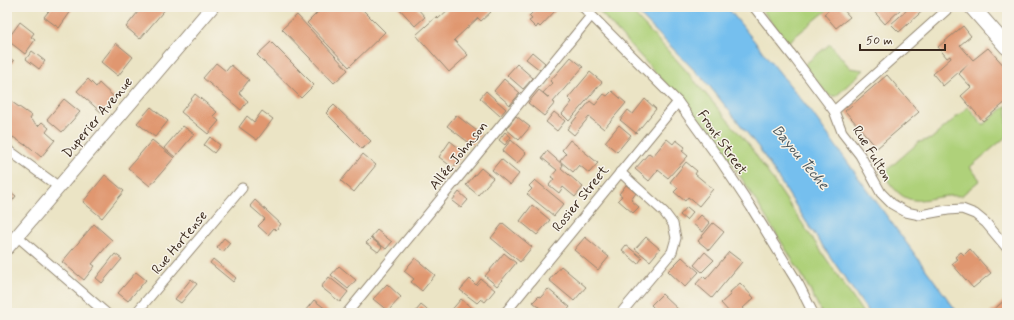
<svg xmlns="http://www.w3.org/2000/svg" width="1014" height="320" viewBox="0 0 1014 320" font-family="Mynerve,sans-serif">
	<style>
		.green { fill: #afd17a; stroke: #757e4c }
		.water { fill: #75bfee; stroke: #587486 }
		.building { fill: #e0976f }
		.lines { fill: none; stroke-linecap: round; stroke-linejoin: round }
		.minor-casing { stroke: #938772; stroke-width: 11 }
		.secondary-casing { stroke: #938772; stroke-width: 15 }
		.primary-casing { stroke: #938772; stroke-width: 17 }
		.minor { stroke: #fff; stroke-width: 9 }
		.secondary { stroke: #fff; stroke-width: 13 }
		.primary { stroke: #fff; stroke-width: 15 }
		.labels { text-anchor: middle; stroke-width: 3; stroke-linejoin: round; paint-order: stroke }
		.street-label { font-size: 14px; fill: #3b2a1e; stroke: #f7f3e8 }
		.water-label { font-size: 15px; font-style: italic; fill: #4c575c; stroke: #f7f3e8 }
	</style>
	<rect width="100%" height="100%" fill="#f7f3e8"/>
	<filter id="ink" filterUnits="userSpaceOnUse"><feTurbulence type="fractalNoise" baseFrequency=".025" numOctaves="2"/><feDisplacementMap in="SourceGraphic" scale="8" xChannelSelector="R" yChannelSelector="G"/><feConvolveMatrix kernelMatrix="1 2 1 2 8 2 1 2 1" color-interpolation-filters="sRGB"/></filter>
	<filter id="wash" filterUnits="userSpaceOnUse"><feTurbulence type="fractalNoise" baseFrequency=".012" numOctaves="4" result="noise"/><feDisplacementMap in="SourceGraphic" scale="16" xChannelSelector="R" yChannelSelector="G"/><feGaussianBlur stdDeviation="0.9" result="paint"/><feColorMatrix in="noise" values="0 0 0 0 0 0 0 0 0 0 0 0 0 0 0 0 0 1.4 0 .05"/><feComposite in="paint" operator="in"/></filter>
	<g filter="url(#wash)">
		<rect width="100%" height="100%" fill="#ebe4c5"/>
		<g class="green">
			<path d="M595,7h32l55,59 67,79 114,168h-41l-20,-38 -85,-136z"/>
			<path d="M760,7h71l-44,36z"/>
			<path d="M830,44l20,24 14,2 -28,26h-7l-25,-31z"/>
			<path d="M1007,105v31l-37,31 10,13 -19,16c-37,-3 -50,21 -77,-21l2,-4 33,-29 12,-3 37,-32 15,18z"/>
		</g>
		<path class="water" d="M632,7h95l86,107 48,67 97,132h-89l-62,-90 -48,-75 -52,-65z"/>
		<g id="blocks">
			<g class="building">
				<path d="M52,7h22l-15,21 -15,-11z"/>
				<path d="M142,7h25l-27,32 -14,-12z"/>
				<path d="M323,7h37l25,25 -36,35 -42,-44z"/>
				<path d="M398,7h20l-1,1 8,9 -10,9z"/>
				<path d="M451,7h35l5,5 -10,9 -3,-3 -24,22 14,15 -19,17 -33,-37 20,-18 2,2z"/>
				<path d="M538,7h17l2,2 -17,18 -2,-2 -2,3 -7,-7 3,-2 -3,-3z"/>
				<path d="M832,7h9l9,10 -14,11 -12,-14z"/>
				<path d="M870,7h33l-18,17z"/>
				<path d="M904,7h23l-28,25 -8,-8 16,-14z"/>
				<path d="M297,15l51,55 -14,13 -52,-54z"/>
				<path d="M20,22l14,11 -3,4 4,3 -10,14 -18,-14z"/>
				<path d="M963,26l8,10 -11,9 13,15 15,-12 19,21v32l-24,20 -22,-25 10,-9 -12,-13 9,-10 -25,22 -10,-12 18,-16 -1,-2 -3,2 -9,-11z"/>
				<path d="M271,42l43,43 -13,13 -44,-43z"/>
				<path d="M116,43l17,14 -15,19 -17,-14z"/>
				<path d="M32,51l13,10 -6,8 -13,-10z"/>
				<path d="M532,52l13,11 -5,7 -14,-11z"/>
				<path d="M7,56l7,5 -7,8z"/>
				<path d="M571,57l12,10 -30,35 2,1 -11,13 -16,-13 11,-13 10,8 -6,-5 9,-10 -2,-2z"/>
				<path d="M216,63l10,8 5,-6 18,15 -10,13 9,8 -7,9 -38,-32z"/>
				<path d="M517,64l16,14 -10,11 -16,-14z"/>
				<path d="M590,72l12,10 -33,39 -7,-7 10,-12 -4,-4z"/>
				<path d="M887,75l32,37 -42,36 -32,-37z"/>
				<path d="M88,79l8,8 3,-4 16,15 -13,15 -25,-22z"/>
				<path d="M504,79l16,14 -10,12 -16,-14z"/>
				<path d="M486,91l20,18 -6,7 -20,-18z"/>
				<path d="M612,91l14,12 -22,26 -15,-12 -15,18 -7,-6 23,-28 5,4 9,-11 3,2z"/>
				<path d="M195,94l22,18 -4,4 6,5 -11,13 -27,-22z"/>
				<path d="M64,99l16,13 -18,20 -15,-13z"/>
				<path d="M645,99l11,10 -20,24 -16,-13 8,-10 5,4z"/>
				<path d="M9,100l23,16 -2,3 8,7 4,-4 7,6 -3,4 9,8 -14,17 -15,-13 -1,1 -12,-8 -2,3 -4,-3v-12l3,-4 -3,-2v-16z"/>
				<path d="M334,105l37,36 -9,8 -36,-36z"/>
				<path d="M151,107l17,14 -13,16 -18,-14z"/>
				<path d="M262,111l11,8 -16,21 -18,-13 8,-11 7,6z"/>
				<path d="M554,112l11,9 -8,10 -11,-9z"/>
				<path d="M456,115l25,19 -9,11 -25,-19z"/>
				<path d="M516,116l14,11 -11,13 -13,-11z"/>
				<path d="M619,125l12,10 -14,17 -12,-10z"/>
				<path d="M183,126l11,8 -19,23 -11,-9z"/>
				<path d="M505,132l6,5 -6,8 -6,-5z"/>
				<path d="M210,137l10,8 -6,8 -10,-8z"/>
				<path d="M667,139l6,5 3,-4 9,7 -3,4 6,5 -20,22 -10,-8 -9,11 -14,-12 14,-16 4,3z"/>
				<path d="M152,140l22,18 -24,28 -22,-18z"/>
				<path d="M511,140l15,13 -9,11 -15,-13z"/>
				<path d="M570,140l28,23 -9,10 -10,-8 -6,7 -13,-11 6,-7 -4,-4z"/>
				<path d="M450,141l14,11 -11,16 -14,-11z"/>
				<path d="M547,151l16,14 -2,3 22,19 -8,10 -12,-10 -4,6 -10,-8 5,-6 -3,-2 6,-7 -15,-12z"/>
				<path d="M363,154l13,11 -22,27 -13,-11z"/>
				<path d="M501,159l18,15 -9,11 -18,-15z"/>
				<path d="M686,162l11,9 -2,3 18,15 -14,17 -11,-9 -3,4 -11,-9 4,-4 -8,-6z"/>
				<path d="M481,168l12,10 -15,17 -12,-10z"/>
				<path d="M105,175l19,16 -22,27 -19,-16z"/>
				<path d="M535,180l29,24 -10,12 -27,-22 5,-5 -3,-3z"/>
				<path d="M626,185l10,8 -5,7 8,7 -6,6 -15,-13 4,-4 -3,-2z"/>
				<path d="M7,189l9,7 -9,12z"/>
				<path d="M459,192l9,8 -7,8 -9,-7z"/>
				<path d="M255,200l26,24 -5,6 -2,-2 -6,7 -10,-9 7,-7 -15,-13z"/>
				<path d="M532,205l18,15 -13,15 -17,-14z"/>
				<path d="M687,207l6,5 -7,8 -6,-5z"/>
				<path d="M701,215l9,8 -7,9 -10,-8z"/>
				<path d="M503,223l29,24 -12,15 -29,-24z"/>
				<path d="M713,223l11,9 -15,18 -11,-9z"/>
				<path d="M94,224l18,16 -20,24 3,2 -11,14 -22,-18z"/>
				<path d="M377,230l15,12 -6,7 -15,-12z"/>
				<path d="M585,237l24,20 -11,13 -24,-20z"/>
				<path d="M646,237l14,12 -10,12 -15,-12z"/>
				<path d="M224,238l6,5 -7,9 -6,-5z"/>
				<path d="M371,238l11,9 -4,5 -12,-9z"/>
				<path d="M626,245l16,13 -4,6 -16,-14z"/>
				<path d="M970,249l21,24 -18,15 -21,-24 6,-5 -3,-2 6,-5 3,3z"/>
				<path d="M705,252l9,8 -12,12 -8,-7z"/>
				<path d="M729,252l13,10 -30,36 -16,-14 7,-8 3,3z"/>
				<path d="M504,253l12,10 -19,23 -12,-10z"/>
				<path d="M115,254l7,5 -20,24 -6,-5z"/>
				<path d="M682,257l17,15 -14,15 -17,-16z"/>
				<path d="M415,258l20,17 -13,16 -11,-9 3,-3 -10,-8z"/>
				<path d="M213,259l23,19 -3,4 -23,-19z"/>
				<path d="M339,266l17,14 -8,9 -17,-14z"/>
				<path d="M561,266l25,21 -12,14 -25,-21z"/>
				<path d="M136,272l10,8 -18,21 -10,-8z"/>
				<path d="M329,277l19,15 -8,10 -19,-15z"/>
				<path d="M191,279l6,5 -16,19 -6,-4z"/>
				<path d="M470,279l6,6 5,-6 14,11 -10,12 -4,-3 -4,4 -17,-13z"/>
				<path d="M740,283l14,15 -11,10 4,5h-17l-9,-10 9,-8 -1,-2z"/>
				<path d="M387,284l14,13 -13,14 -15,-12z"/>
				<path d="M548,289l22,18 -5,6h-14l-3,-3 -2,3 -13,-11 6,-6 2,1z"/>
				<path d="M662,294l19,18 -1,1h-21l-8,-8z"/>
				<path d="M1007,298v15h-17z"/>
				<path d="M461,299l16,13v1h-28z"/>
				<path d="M314,300l17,13h-23l-3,-2z"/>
				<path d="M421,305l10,8h-11l-4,-2z"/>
			</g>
		</g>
	</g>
	<g filter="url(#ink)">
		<use href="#blocks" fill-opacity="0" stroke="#938772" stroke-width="1"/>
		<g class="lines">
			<g class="minor-casing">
				<g id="minor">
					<path d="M583,7l95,95 42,58 31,47 48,78 14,28"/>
					<path d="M754,7l41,52 39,52 8,21 18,23 21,38 11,11 14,8 14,3 28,-5 14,-1 13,5 11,9 21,25"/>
					<path d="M834,111l116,-104"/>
					<path d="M7,149l52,38"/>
					<path d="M620,172l44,40 9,12 3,14 -4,14 -51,61"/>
					<path d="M17,236l89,77"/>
					<path d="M136,313l106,-125"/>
					<path d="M347,313l244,-297"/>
					<path d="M505,313l173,-211"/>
				</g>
			</g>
			<g class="secondary-casing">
				<path id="secondary" d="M7,248l205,-241"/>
			</g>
			<g class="primary-casing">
				<path id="primary" d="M972,7l35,40"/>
			</g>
			<use href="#minor" class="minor"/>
			<use href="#secondary" class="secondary"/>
			<use href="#primary" class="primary"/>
		</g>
	</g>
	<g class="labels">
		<g class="street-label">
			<text transform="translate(97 117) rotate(-50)" y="5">Duperier Avenue</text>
			<text transform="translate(723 142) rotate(55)" y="5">Front Street</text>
			<text transform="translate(873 153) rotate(58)" y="5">Rue Fulton</text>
			<text transform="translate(458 155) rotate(-51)" y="5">Allée Johnson</text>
			<text transform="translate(580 198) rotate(-51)" y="5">Rosier Street</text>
			<text transform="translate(179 242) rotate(-50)" y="5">Rue Hortense</text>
		</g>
		<g class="water-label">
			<text transform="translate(801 157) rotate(50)" y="5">Bayou Teche</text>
		</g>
	</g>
	<rect width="1014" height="320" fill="none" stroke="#f7f3e8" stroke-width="24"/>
	<path d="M860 44v6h85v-6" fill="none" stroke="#3b2a1e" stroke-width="2"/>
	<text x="866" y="44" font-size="12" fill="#3b2a1e" stroke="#f7f3e8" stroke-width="3" paint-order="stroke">50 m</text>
</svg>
